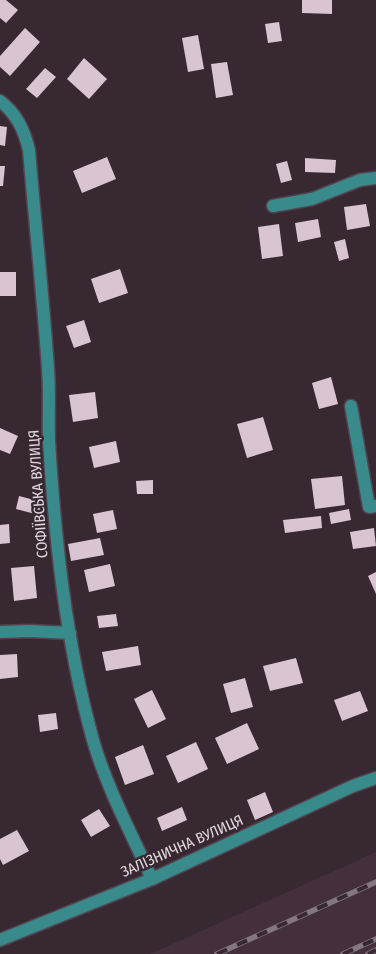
<svg xmlns="http://www.w3.org/2000/svg" width="376" height="954" viewBox="0 0 376 954" font-family="'Fira Sans Condensed',sans-serif">
	<style>
		.built { fill: #442f3d }
		.building { fill: #d9c4d2 }
		.lines { fill: none; stroke-linecap: round; stroke-linejoin: round }
		.minor-casing { stroke: #52444e; stroke-width: 15 }
		.minor { stroke: #388a8b; stroke-width: 12 }
		.rail-casing { stroke: #847780; stroke-width: 5.5 }
		.rail { stroke: #372832; stroke-width: 4; stroke-dasharray: 11; stroke-linecap: butt }
		.labels { text-anchor: middle; stroke-width: 5; stroke-linejoin: round; paint-order: stroke }
		.street-label { font-size: 15px; fill: #e2d7de; stroke: #372832 }
	</style>
	<rect width="100%" height="100%" fill="#372832"/>
	<path class="built" d="M376,852v102h-226z"/>
	<g class="building">
		<path d="M0,0h6l12,10 -12,13 -6,-5z"/>
		<path d="M302,0h30v14l-30,-1z"/>
		<path d="M279,22l3,19 -14,2 -3,-19z"/>
		<path d="M25,28l15,14 -30,34 -10,-9v-11z"/>
		<path d="M198,35l6,34 -16,3 -6,-34z"/>
		<path d="M84,58l23,21 -18,20 -22,-20z"/>
		<path d="M227,62l6,33 -17,3 -5,-34z"/>
		<path d="M45,68l11,9 -19,21 -11,-9z"/>
		<path d="M0,126l7,1 -2,19 -5,-1z"/>
		<path d="M107,157l9,22 -34,14 -9,-22z"/>
		<path d="M305,158l31,2 -1,13 -30,-1z"/>
		<path d="M287,161l5,19 -11,3 -5,-19z"/>
		<path d="M0,166h5l-2,20h-3z"/>
		<path d="M366,204l4,22 -23,4 -3,-23z"/>
		<path d="M318,219l3,18 -23,5 -3,-19z"/>
		<path d="M279,224l4,32 -21,3 -4,-32z"/>
		<path d="M345,239l4,19 -10,3 -5,-19z"/>
		<path d="M120,269l8,24 -29,10 -8,-24z"/>
		<rect x="0" y="272" width="16" height="24"/>
		<path d="M84,320l7,22 -17,6 -8,-22z"/>
		<path d="M331,377l7,27 -19,5 -7,-26z"/>
		<path d="M95,392l3,26 -25,4 -4,-27z"/>
		<path d="M263,417l10,33 -26,8 -10,-34z"/>
		<path d="M0,428l18,8 -8,18 -10,-4z"/>
		<path d="M116,441l4,21 -26,6 -5,-21z"/>
		<path d="M342,476l3,29 -30,4 -4,-30z"/>
		<path d="M153,480v14h-16l-1,-13z"/>
		<path d="M19,496l23,6 -3,13 -23,-6z"/>
		<path d="M349,509l2,11 -20,4 -2,-11z"/>
		<path d="M113,510l4,19 -20,4 -4,-19z"/>
		<path d="M321,516l1,12 -37,5 -2,-13z"/>
		<path d="M9,524l1,19 -10,1v-19z"/>
		<path d="M374,528l2,18 -23,3 -3,-17z"/>
		<path d="M100,538l4,17 -33,6 -3,-17z"/>
		<path d="M110,564l5,22 -26,6 -5,-22z"/>
		<path d="M34,566l3,32 -23,3 -3,-33z"/>
		<path d="M376,572v22l-8,-18z"/>
		<path d="M116,614l2,12 -19,2 -2,-12z"/>
		<path d="M138,646l3,19 -35,6 -4,-19z"/>
		<path d="M17,654l1,23 -18,2v-24z"/>
		<path d="M296,658l7,25 -33,8 -7,-25z"/>
		<path d="M245,678l8,29 -22,6 -8,-29z"/>
		<path d="M152,690l14,29 -18,9 -14,-29z"/>
		<path d="M360,691l8,20 -26,10 -8,-21z"/>
		<path d="M56,713l2,16 -18,3 -2,-17z"/>
		<path d="M247,723l12,26 -32,15 -12,-26z"/>
		<path d="M196,742l12,27 -30,14 -12,-27z"/>
		<path d="M143,745l11,29 -29,11 -10,-28z"/>
		<path d="M265,792l8,20 -18,8 -8,-20z"/>
		<path d="M182,807l5,13 -25,11 -5,-13z"/>
		<path d="M99,809l11,17 -19,11 -10,-17z"/>
		<path d="M17,830l12,21 -26,14 -3,-6v-20z"/>
	</g>
	<g class="lines">
		<g class="minor-casing">
			<g id="minor">
				<path d="M0,101c17,13 24,29 29,49 6,73 14,146 19,219 2,24 0,48 1,72 6,100 17,202 44,299 13,46 39,95 59,139"/>
				<path d="M273,206l39,-7 48,-19 16,-2"/>
				<path d="M351,406l18,101 7,-1"/>
				<path d="M0,632l30,-1 40,2"/>
				<path d="M0,940l152,-61 201,-93 23,-8"/>
			</g>
		</g>
		<use href="#minor" class="minor"/>
		<g class="rail-casing">
			<g id="rail">
				<path d="M217,954l159,-72"/>
				<path d="M343,954l33,-15"/>
				<path d="M368,954l8,-4"/>
			</g>
		</g>
		<use href="#rail" class="rail"/>
	</g>
	<g class="labels">
		<g class="street-label">
			<text transform="translate(38 494) rotate(-94)" y="5">СОФІЇВСЬКА ВУЛИЦЯ</text>
			<text transform="translate(182 846) rotate(-24)" y="5">ЗАЛІЗНИЧНА ВУЛИЦЯ</text>
		</g>
	</g>
</svg>
